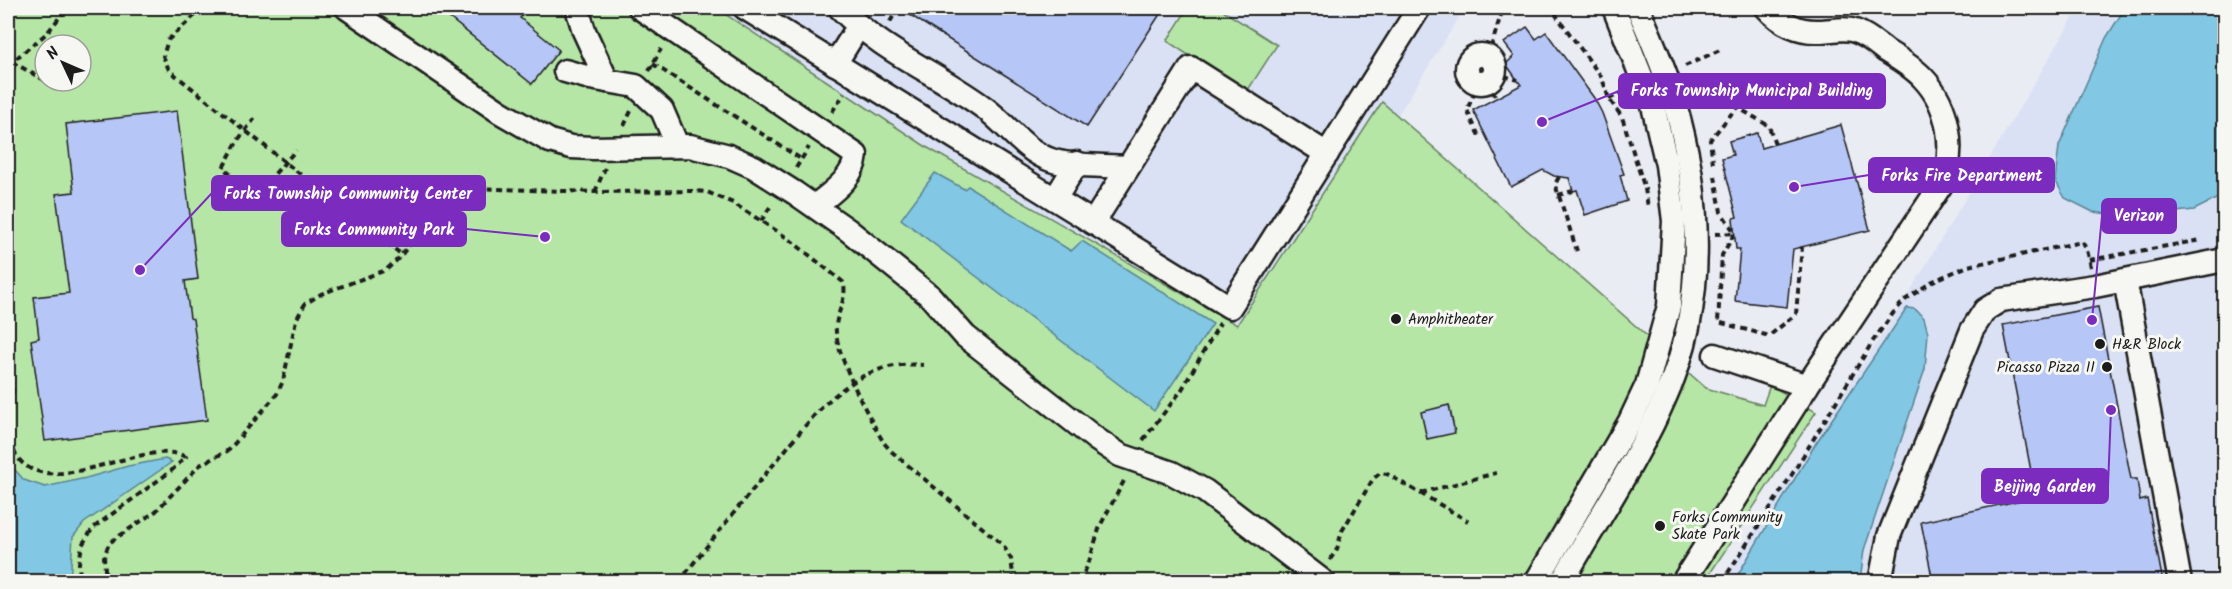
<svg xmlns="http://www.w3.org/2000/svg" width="2232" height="589" viewBox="0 0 2232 589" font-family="Kalam,sans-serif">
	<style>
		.built { fill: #dae1f4 }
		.green { fill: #b5e6a6; stroke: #688161; stroke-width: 1.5; fill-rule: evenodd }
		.water { fill: #82c7e3; stroke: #598393; stroke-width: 1.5 }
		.building { fill: #b6c6f6; stroke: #1c1c1c; stroke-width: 1.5 }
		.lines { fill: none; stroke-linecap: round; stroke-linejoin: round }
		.minor-casing { stroke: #1c1c1c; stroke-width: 27 }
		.path { stroke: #1c1c1c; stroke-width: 4; stroke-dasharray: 6 4.5; stroke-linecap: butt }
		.minor { stroke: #f6f6f2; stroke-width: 22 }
		.poi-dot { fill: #1c1c1c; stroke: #f6f6f2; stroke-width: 2 }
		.labels { text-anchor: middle; stroke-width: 6; stroke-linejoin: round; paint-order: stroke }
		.poi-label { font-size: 15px; fill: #1c1c1c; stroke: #f6f6f2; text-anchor: start }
		.leader { fill: none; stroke: #7b2cbf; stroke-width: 2 }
		.callout-dot { fill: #7b2cbf; stroke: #f6f6f2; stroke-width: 2 }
		.callout { fill: #7b2cbf; stroke: #7b2cbf; stroke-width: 2 }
		.callout-label { font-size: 16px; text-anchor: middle; font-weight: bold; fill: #fff }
	</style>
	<rect width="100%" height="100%" fill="#e9ecf3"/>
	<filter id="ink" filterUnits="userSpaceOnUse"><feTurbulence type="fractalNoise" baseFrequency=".0167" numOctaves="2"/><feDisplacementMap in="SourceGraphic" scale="12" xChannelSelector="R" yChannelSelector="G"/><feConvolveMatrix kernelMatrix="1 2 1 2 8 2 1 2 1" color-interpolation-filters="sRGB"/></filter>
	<g filter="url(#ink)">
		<g class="built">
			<path d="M593,8h872l-216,345z"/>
			<path d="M2079,8h145v573l-503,1 184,-282z"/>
		</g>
		<g class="green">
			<path d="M8,8h708l212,140 309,177 145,-223 324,286 57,17 7,-20 46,27 -111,169h-1697zM45,45h36v36h-36z"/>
			<path d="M1188,8h31l58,37 -31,48 -79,-52z"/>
		</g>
		<g class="water">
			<path d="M2125,8h99v187l-30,15 -63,7 -38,-5 -28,-14 -10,-18 4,-34 47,-108z"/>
			<path d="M935,173l29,16 4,-3 103,65 11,-10 131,83 -59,87 -253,-192z"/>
			<path d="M1907,308l8,1 9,9 4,15 -3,36 -61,181 -4,31h-126l82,-138z"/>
			<path d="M165,459l7,3 -88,61 -11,14 -3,44h-62v-119l16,18 21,7 41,-9 42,-12z"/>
		</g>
		<g class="building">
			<path d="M437,8h91l-8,10 39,32 -27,34z"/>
			<path d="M899,8h265l-77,119z"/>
			<path d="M1527,27l9,12 10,-7 48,66 8,15 22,61 -4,1 7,26 -42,14 -8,-25 -4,1 -4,-13 -15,-2 -11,-6 -32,17 -38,-77 48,-25 -15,-21 8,-8 -10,-13z"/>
			<path d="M177,111l21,168 -13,2 5,37 3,1 14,101 -162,21 -14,-101 8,-2 -5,-41 35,-4 -13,-99 18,-2 -8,-68z"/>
			<path d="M1841,125l29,105 -77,19 -6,58 -52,-6 5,-52h-4l-3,-31 4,-1 -15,-59 11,-3 -4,-14 28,-8 4,15z"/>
			<path d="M2098,307l33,172h6l3,22 7,-2 16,83h-230l-12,-60 115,-25 -33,-172z"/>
			<path d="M1449,405l6,28 -28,6 -6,-27z"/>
		</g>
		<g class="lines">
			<g class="minor-casing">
				<g id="minor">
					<path d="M347,8l153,104 50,29 21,6 22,1 97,-2 39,10 25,11 41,26 53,37 82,66 35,40 131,103 24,16 52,18 33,18 119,91"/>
					<path d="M577,8l7,23 23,50"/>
					<path d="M640,8l216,147c-2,23 -24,37 -41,51"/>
					<path d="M745,8l485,299 189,-299"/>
					<path d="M840,8c42,44 98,65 146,101 21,16 39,42 65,51 19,7 56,5 77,7"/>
					<circle cx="1481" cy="69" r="14"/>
					<path d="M835,64l23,-37"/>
					<path d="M565,71l25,7 46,8 26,24 15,35"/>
					<path d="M1055,199l22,-36"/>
					<path d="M1093,223l98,-155 136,86"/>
					<path d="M2125,280l55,302"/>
					<path d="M1715,355l92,31"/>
					<path d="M1536,582l94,-161 17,-36 22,-79 5,-85 -7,-56 -14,-59 -39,-98"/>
					<path d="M1562,582c35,-62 76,-122 104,-187 41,-90 36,-201 8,-294 -9,-32 -23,-63 -36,-93"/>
					<path d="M1683,582l124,-196 134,-201c16,-34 8,-80 -18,-107 -10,-11 -24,-19 -37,-27 -9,-7 -19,-16 -31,-20 -11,-4 -24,0 -36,0 -20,1 -39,-8 -52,-23"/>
					<path d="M1880,582l9,-46 83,-206 13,-20 16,-10 94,-14 129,-26"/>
				</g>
			</g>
			<g class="path">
				<path d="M203,8l-35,32 -5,16 6,14 233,185"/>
				<path d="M1565,8l-6,1 -3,6 46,63 7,21 13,18 23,72 3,18"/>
				<path d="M890,22l8,-14"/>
				<path d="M1488,57l15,-49h2"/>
				<path d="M12,62l43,24"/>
				<path d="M653,64l148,95"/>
				<path d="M8,65l39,-32 20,-25"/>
				<path d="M1685,66l35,-16"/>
				<path d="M649,71l12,-22"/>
				<path d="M1494,73l24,7"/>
				<path d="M1488,81l8,17"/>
				<path d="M1479,82l-12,28 11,24 5,-3"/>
				<path d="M1609,99l17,-8"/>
				<path d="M832,112l12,-18"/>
				<path d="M255,118l-17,22 -15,28 26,22 13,-2 34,-38"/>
				<path d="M624,126l7,-15"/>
				<path d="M1713,163l-3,-23 27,-33 32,19 6,18"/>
				<path d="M796,168l13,-21"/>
				<path d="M1715,176l6,36 14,21 -13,22 -4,67 51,14 27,-22 6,-67"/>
				<path d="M1559,177l-4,7 22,67"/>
				<path d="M595,192l10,-24"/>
				<path d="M1558,195l15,-4"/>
				<path d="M761,221l11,-17"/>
				<path d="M1715,234l19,-1"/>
				<path d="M2089,260l112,-20"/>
				<path d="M8,381l4,1c3,18 -6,35 -3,54 17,84 131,-3 177,21l-15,14 -78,57 -11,17 -3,18 1,19"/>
				<path d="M1143,440l38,-49 39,-68"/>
				<path d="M1421,493l75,-20"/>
				<path d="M1330,560l7,-11 5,-18 31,-52 7,-6 7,1 81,47"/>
				<path d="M106,582l-2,-25 5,-14 47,-32 44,-46 29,-15 48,-56 6,-13 13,-61 9,-16 16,-10 65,-24 12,-11 50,-62 6,-5 14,-4 127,4 101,-1 11,1 26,11 56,36 54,43c6,16 -9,33 -7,50 2,27 33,86 48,111l7,8 112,94 8,14 3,23"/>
				<path d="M679,582c29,-38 59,-74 89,-111 27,-31 50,-67 85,-89 22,-14 45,-19 70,-17"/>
				<path d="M1079,582l9,-17 12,-39 25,-47"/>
				<path d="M1722,582l69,-106 82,-135 21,-29 11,-12 28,-19 35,-15 114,-24 5,8 4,17"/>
			</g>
			<use href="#minor" class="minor"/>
		</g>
	</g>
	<g class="poi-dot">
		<circle cx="1396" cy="319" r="6"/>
		<circle cx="2100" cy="344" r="6"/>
		<circle cx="2107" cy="367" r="6"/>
		<circle cx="1660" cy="526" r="6"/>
	</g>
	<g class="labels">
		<g class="poi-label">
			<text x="1408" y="324">Amphitheater</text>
			<text x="2112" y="349">H&amp;R Block</text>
			<text x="2095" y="372" text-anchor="end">Picasso Pizza II</text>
			<text x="1672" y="522">Forks Community<tspan x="1672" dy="17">Skate Park</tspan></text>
		</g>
	</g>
	<path class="leader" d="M1542 122L1619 91M1794 187L1869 175M140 270L212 193M2092 320L2102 216M545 237L466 229M2111 410L2108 486"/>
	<g class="callout-dot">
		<circle cx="1542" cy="122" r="6"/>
		<circle cx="1794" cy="187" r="6"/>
		<circle cx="140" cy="270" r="6"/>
		<circle cx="2092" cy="320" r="6"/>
		<circle cx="545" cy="237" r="6"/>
		<circle cx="2111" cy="410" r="6"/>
	</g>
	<g class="callout">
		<rect x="1619" y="74" width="266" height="34" rx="6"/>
		<rect x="1869" y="158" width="185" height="34" rx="6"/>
		<rect x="212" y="176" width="273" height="34" rx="6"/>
		<rect x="2102" y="199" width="74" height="34" rx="6"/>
		<rect x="282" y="212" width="184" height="34" rx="6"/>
		<rect x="1982" y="469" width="126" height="34" rx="6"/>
	</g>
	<g class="callout-label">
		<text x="1752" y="96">Forks Township Municipal Building</text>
		<text x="1962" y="181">Forks Fire Department</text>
		<text x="348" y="199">Forks Township Community Center</text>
		<text x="2139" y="221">Verizon</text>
		<text x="374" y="235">Forks Community Park</text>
		<text x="2045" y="492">Beijing Garden</text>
	</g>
	<rect width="2232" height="589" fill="none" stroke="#f6f6f2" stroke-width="30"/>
	<rect x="15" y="15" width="2202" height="559" fill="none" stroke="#1c1c1c" stroke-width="2" filter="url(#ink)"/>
	<g transform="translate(63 63) rotate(314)"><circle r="28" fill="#f6f6f2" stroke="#9f9f9c" stroke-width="1.5"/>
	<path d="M0-4.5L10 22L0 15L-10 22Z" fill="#1c1c1c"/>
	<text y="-9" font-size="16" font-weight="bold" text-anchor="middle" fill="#1c1c1c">N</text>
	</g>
</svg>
